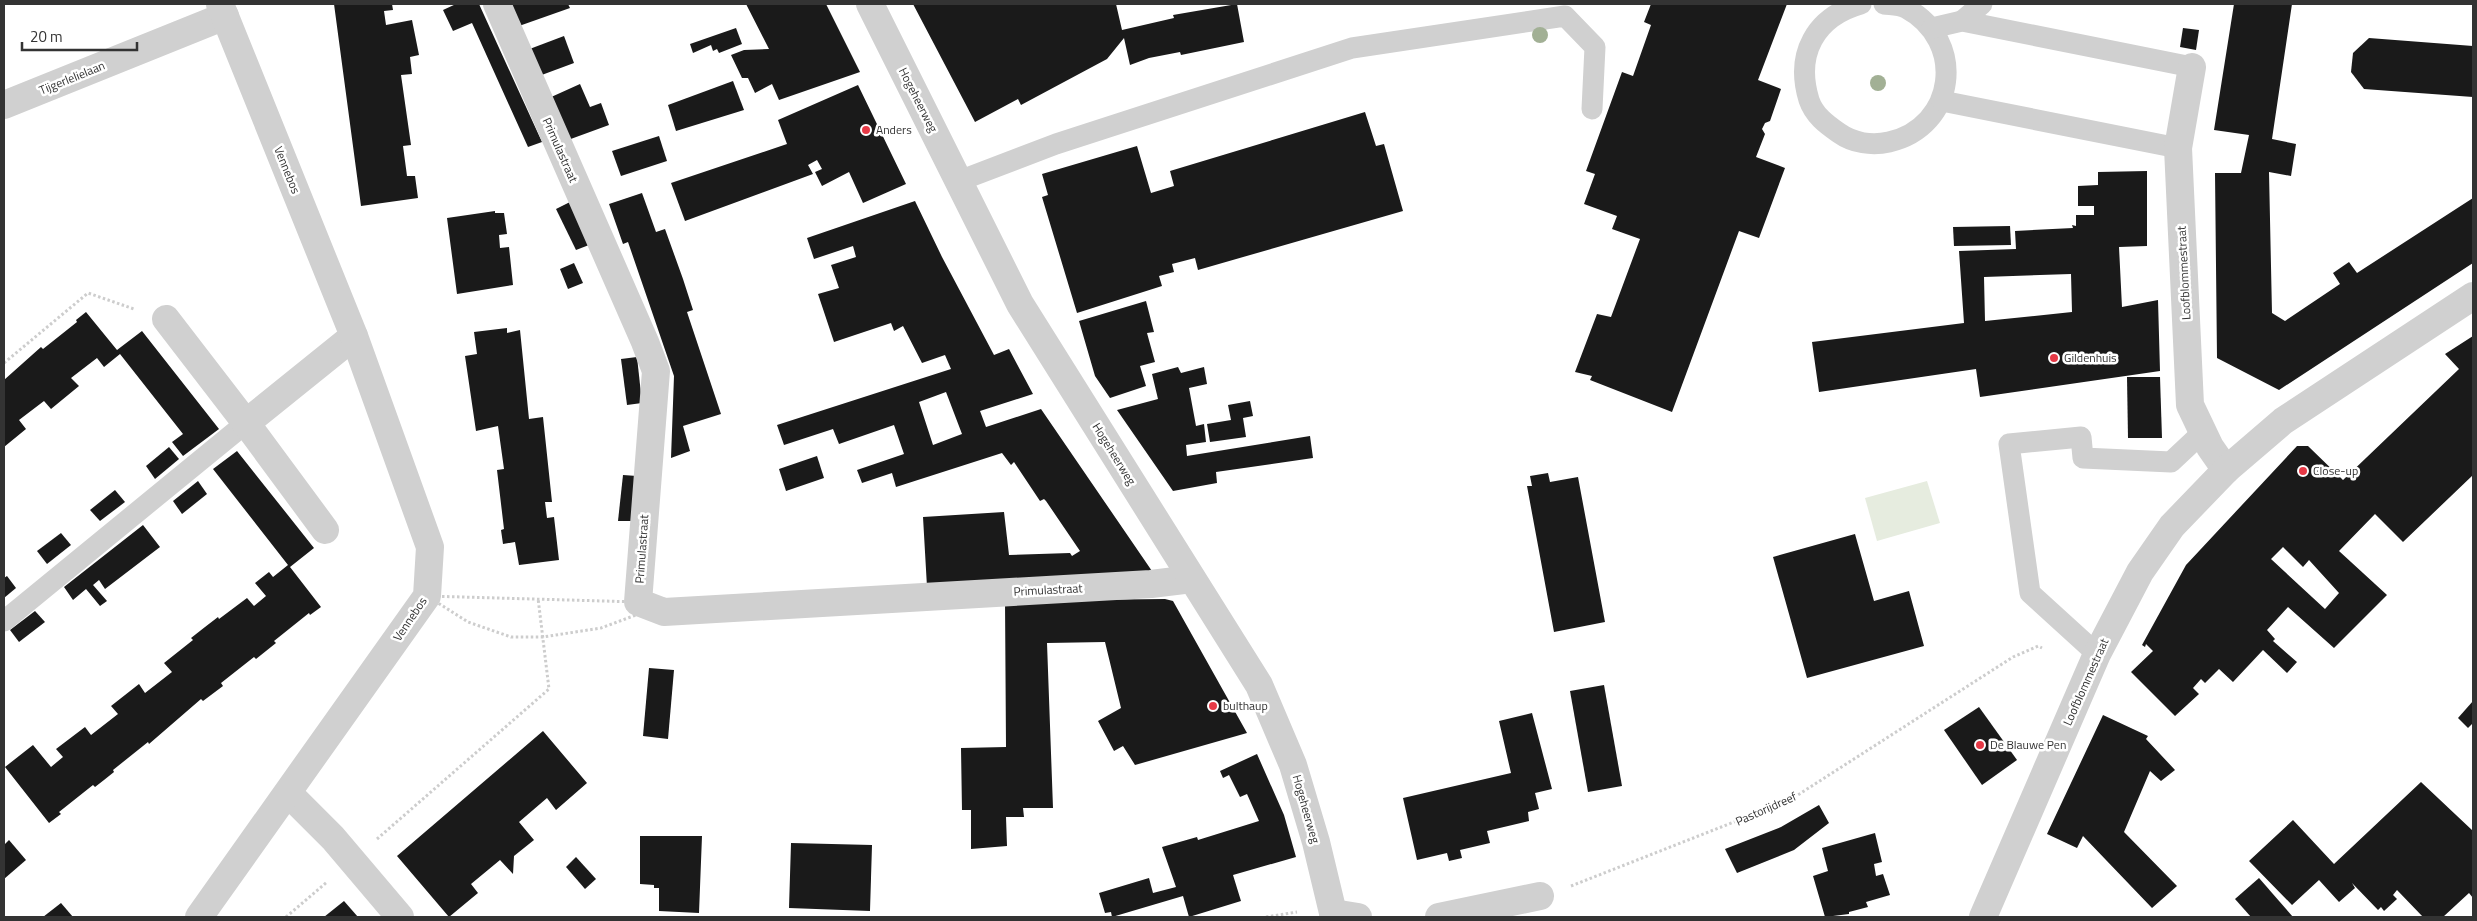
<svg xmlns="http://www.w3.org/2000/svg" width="2477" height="921" viewBox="0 0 2477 921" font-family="'Titillium Web',sans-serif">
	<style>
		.green { fill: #e6ecdf }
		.building { fill: #1a1a1a; fill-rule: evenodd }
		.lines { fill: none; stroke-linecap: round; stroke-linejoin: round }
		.path { stroke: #cdcdcd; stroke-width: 3; stroke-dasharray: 2.5 2.5; stroke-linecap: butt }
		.service { stroke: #d0d0d0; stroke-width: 21 }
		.minor { stroke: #d0d0d0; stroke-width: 28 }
		.tertiary { stroke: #d0d0d0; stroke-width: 28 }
		.tree { fill: #a2b095 }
		.poi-dot { fill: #e63946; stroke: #fff; stroke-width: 2 }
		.labels { text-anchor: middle; stroke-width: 5; stroke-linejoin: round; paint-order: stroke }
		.street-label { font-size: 12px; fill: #333; stroke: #fff }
		.poi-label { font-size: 12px; fill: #333; stroke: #fff; text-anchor: start }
	</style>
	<rect width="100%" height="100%" fill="#fff"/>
	<path class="green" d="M1927,481l13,42 -63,18 -12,-43z"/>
	<g class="building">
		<path d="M334,4h58l1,6 -9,1 2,14 26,-5 7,35 -9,2 2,17 -11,1 10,70 -8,1 4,30h8l3,22 -57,8z"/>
		<path d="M456,4h23l63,138 -14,5 -56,-124 -19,8 -10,-21z"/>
		<path d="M510,4h58l2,4 -51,18z"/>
		<path d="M746,4h80l34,68 -81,28 -7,-16 -17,9 -7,-15h-6l-11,-23 13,-5 25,-1z"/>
		<path d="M913,4h203l6,26 52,-12 -1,-3 64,-11 7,38 -63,13 -1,-3 -31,6 -19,7 -6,-27 -17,21 -86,46 -3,-6 -43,23z"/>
		<path d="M1651,4h136l-29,76 23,9 -11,32 -5,2 -3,6 3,5 -9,23 29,11 -26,70 -20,-7 -67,181 -82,-32 2,-4 -17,-4 22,-58 14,3 29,-78 -28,-10 5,-13 -33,-12 11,-30 -9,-3 36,-99 11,4 18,-51 -7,-3z"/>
		<path d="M2234,4h58l-20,135 24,5 -5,32 -22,-4 3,141 13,8 55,-37 -7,-11 16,-11 8,11 116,-75v65l-194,127 -62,-32 -2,-185h26l8,-38 -35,-5z"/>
		<path d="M736,28l6,16 -23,9 -2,-4 -4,2 -2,-6 -18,8 -3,-9z"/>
		<path d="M2183,28l16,2 -3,20 -16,-3z"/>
		<path d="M564,36l10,27 -35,13 -12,-26z"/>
		<path d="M2369,38l104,8v51l-109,-8 -13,-17 2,-19z"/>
		<path d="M733,81l11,29 -68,21 -8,-26z"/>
		<path d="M580,84l10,23 11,-4 8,22 -41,15 -19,-42z"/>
		<path d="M858,85l48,99 -43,19 -14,-31 -27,14 -7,-14 7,-3 -5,-9 -9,5 5,9 -128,47 -14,-38 116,-39 -9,-24z"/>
		<path d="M1365,112l11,34 8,-2 19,67 -205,59 -3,-12 -23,6 2,8 -15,4 3,10 -85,27 -35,-116 6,-2 -6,-21 95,-28 14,47 23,-7 -4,-15z"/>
		<path d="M659,136l8,25 -46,15 -9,-25z"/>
		<path d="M2147,171v75l-28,1 3,60 36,-7 2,71 -180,26 -4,-28 -157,23 -7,-50 152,-19 -5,-72 57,-2 -1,-18 58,-3 -1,-3 4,1v-11h18v-9h-16v-20l20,-1v-13zM2071,274l1,38 -87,9 -1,-44z"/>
		<path d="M642,193l14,39 9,-3 18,50 10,31 -6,2 34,102 -38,12 7,25 -19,7 3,-82 -46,-134 -5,2 -14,-40z"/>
		<path d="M915,201l27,56 52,98 15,-6 24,45 -53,17 6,16 55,-18 113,165 -227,13 -4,-70 81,-5 5,43 61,-2 2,3 8,-5 -34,-50 -2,-2 -4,2 -26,-39 -3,3 -9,-12 -106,34 -4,-14 -30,10 -5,-13 47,-16 -10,-29 -55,19 -6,-15 -49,16 -7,-20 174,-56 -6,-14 -23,8 -19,-37 -9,5 -3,-8 -57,19 -16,-48 21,-6 -8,-23 25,-8 -3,-11 -39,13 -7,-21zM946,392l16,42 -29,11 -14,-43z"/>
		<path d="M570,202l19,43 -13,5 -20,-41z"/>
		<path d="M495,211v2h9l3,21 -8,1 1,13 9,-1 4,38 -56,9 -10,-76z"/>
		<path d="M2010,226l1,19 -57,1 -1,-19z"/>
		<path d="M574,263l9,20 -15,6 -8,-20z"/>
		<path d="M1146,301l8,31 -7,1 8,29 -15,4 6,20 -36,12 -15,-22 -16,-55z"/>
		<path d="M86,312l31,38 25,-19 77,98 -36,27 -11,-14 11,-8 -63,-80 -16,13 -7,-9 -26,20 8,8 -28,23 -7,-8 -25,19 7,9 -22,18v-67l37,-33 2,2 34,-27 -1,-2z"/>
		<path d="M507,328v5l13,-3 9,89 14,-2 9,85h-7l2,16 7,-1 5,43 -40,5 -4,-23 -12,2 -2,-14 3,-1 -7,-59 7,-1 -6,-43 -22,5 -11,-75 12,-2 -3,-22z"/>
		<path d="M2473,336v139l-70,67 -28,-28 -36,37 48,44 -53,53 -46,-41 -21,23 8,9 -2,2 24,21 -10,11 -24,-23 -30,32 -14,-13 -14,14 -4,-4 -8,9 6,6 -24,22 -44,-44 22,-21 -7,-7 -1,3 -3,-2 44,-80 111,-119h11l35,34 116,-111 -14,-15zM2283,547l20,20 6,-7 30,33 -14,16 -54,-50z"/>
		<path d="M637,357l5,46 -15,2 -6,-46z"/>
		<path d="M1178,367l3,6 23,-6 3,17 -18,4 7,38 8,-2 2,18 -20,3 1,11 123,-20 3,22 -97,14 1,11 -44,8 -56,-81 41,-11 -6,-25z"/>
		<path d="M2127,377h33l2,61h-34z"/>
		<path d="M1250,401l3,15 -10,2 3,19 -36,5 -3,-18 24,-4 -3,-15z"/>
		<path d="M169,447l10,12 -24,20 -9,-13z"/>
		<path d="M237,451l77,97 -24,19 31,40 -11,8 -1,-2 -35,28 2,2 -20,16 -2,-2 -33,26 2,3 -20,15 -2,-2 -52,45 -1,-2 -35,28 1,2 -10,8 -9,7 -2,-2 -34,27 2,2 -12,9 -44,-56 28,-22 18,22 12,-10 -7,-8 29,-22 6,8 27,-21 -7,-8 28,-22 6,9 27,-21 -8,-9 29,-23 -2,-2 14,-11 13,-10 1,2 28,-21 7,8 12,-10 -11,-13 14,-11 4,5 15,-12 -75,-96z"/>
		<path d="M817,456l7,22 -38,13 -7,-22z"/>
		<path d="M1548,473l2,9 28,-5 27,145 -51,10 -27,-146h5l-2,-10z"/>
		<path d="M623,475l14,1 -4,45h-15z"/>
		<path d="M198,481l9,13 -25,20 -9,-13z"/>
		<path d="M115,490l10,12 -25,19 -10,-11z"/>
		<path d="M143,525l17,22 -55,42 -6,-9 -6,5 14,16 -7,5 -14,-17 -13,11 -9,-13z"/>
		<path d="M61,533l10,12 -24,19 -10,-13z"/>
		<path d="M1855,534l19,67 35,-10 15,55 -117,32 -34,-121z"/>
		<path d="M7,576l9,12 -12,10v-20z"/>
		<path d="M1165,599l8,2 74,132 -112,32 -12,-19 -9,5 -16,-30 23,-13 -16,-66 -58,1 6,165h-30l1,9h-18l1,29 -36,3v-39h-9l-1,-62 45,-1 -1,-146z"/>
		<path d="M35,611l10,11 -26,20 -9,-12z"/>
		<path d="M649,668l25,2 -6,69 -25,-3z"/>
		<path d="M1604,685l18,101 -34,6 -18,-101z"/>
		<path d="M2473,701v22l-5,5 -10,-10z"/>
		<path d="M1979,707l38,53 -35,25 -38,-55z"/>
		<path d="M1532,713l20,76 -17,4 4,16 -11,3 1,9 -42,10 3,12 -30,7 2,8 -13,3 -2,-8 -30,7 -14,-62 108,-25 -12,-52z"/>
		<path d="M2103,715l45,21 -2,3 29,31 -14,11 -11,-10 -26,61 53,54 -25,22 -69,-72 -6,12 -30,-14z"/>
		<path d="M543,731l44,52 -31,27 -9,-12 -28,24 15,18 -20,16 -1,18 -13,-14 -29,24 7,9 -29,24 -52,-61z"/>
		<path d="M1257,754l27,61 12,42 -63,18 8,26 -52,16 -6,-21 -71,21 -1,-5 -6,1 -6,-20 50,-15 4,15 23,-6 -14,-40 35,-10 1,3 61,-19 -12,-27 -7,3 -11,-22 -6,3 -3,-7z"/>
		<path d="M2421,782l52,49v67l-4,-5 -26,24h-20l-26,-27 -4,5 4,4 -13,12 -3,-4 -3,3 -26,-27 3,5 -16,14 -20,-22 -27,25 -43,-44 44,-41 41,44z"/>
		<path d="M1819,805l10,18 -35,27 -57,23 -12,-24 56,-22z"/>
		<path d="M1875,833l7,29 -8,2 2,12 7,-2 7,21 -24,7 2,5 -19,5v2l-24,3 -12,-41 15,-5 -6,-23z"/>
		<path d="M640,836h62l-3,77 -40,-2v-23h-5v-3l-14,-1z"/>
		<path d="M9,840l17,20 -22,19v-34z"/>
		<path d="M791,843l81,2 -2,66 -81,-3z"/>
		<path d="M576,857l20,22 -11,10 -19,-22z"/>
		<path d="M2259,878l34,39h-42l-16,-18z"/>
		<path d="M344,901l14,16h-34z"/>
		<path d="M61,903l12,14h-30z"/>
	</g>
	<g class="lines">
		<g class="path">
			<path d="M4,363l84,-70 46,16"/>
			<path d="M427,596l211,6 -2,13 -35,13 -58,9h-32l-43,-15z"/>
			<path d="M377,839l172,-150 -11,-91"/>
			<path d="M1571,886l219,-86 223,-143 25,-11 4,2"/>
			<path d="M286,917l41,-35"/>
			<path d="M1266,917l31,-5"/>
		</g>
		<g class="service">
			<path d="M1861,4c-46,13 -66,50 -52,96 5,15 17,24 30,33 14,10 33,13 50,9 67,-15 78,-101 17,-134 -6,-3 -15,-3 -22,-4"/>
			<path d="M1962,21l20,-17"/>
			<path d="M1932,28l30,-7 230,46"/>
			<path d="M1942,101l236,47"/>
			<path d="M959,181l97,-37 296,-96 213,-32 30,31 -3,62"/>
			<path d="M4,621l242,-198"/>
			<path d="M2097,654l-67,-61 -21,-149 72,-7 2,21 88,4 32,-30"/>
		</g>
		<g class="minor">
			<path d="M497,4l148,338 11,29 -18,231 26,10 487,-28 41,-5"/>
			<path d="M870,4l150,300 239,381 34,80 23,77 18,75"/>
			<path d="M2192,67l-14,81 12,257 20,42 16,23"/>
			<path d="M4,105l221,-89"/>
			<path d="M166,319l80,104"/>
			<path d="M325,530l-79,-107 108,-87"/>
			<path d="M288,793l45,45 67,79"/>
			<path d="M1333,913l25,4"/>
			<path d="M199,917l228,-321 3,-49 -76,-211 -134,-332"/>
			<path d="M1439,917l101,-21"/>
		</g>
		<path class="tertiary" d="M1983,917l114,-263 43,-82 32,-46 54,-56 57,-49 190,-125"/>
	</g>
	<g class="tree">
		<circle cx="1540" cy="35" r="8"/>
		<circle cx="1878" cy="83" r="8"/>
	</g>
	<g class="poi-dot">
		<circle cx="866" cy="130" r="5"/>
		<circle cx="2054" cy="358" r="5"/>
		<circle cx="2303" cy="471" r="5"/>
		<circle cx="1213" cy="706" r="5"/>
		<circle cx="1980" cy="745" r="5"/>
	</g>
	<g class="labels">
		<g class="street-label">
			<text transform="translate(72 78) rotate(-22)" y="4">Tijgerlelielaan</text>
			<text transform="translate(918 100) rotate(63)" y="4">Hogeheerweg</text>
			<text transform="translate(560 150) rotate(66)" y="4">Primulastraat</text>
			<text transform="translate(287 170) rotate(68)" y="4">Vennebos</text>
			<text transform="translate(2184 273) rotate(-93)" y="4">Loofblommestraat</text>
			<text transform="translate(1114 454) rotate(58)" y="4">Hogeheerweg</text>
			<text transform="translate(642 549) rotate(-86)" y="4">Primulastraat</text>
			<text transform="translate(1048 590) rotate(-3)" y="4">Primulastraat</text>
			<text transform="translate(410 619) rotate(-56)" y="4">Vennebos</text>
			<text transform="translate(2086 682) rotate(-66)" y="4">Loofblommestraat</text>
			<text transform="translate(1306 809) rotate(74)" y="4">Hogeheerweg</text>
			<text transform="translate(1766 809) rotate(-24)" y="4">Pastorijdreef</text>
		</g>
		<g class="poi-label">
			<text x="876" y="134">Anders</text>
			<text x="2064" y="362">Gildenhuis</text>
			<text x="2313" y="475">Close-up</text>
			<text x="1223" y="710">bulthaup</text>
			<text x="1990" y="749">De Blauwe Pen</text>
		</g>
	</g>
	<rect width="2477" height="921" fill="none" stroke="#333333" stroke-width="10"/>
	<path d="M22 42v8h115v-8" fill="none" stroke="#333333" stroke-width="2.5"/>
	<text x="30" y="42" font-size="15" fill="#333333" stroke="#ffffff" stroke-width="4" paint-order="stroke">20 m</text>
</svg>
